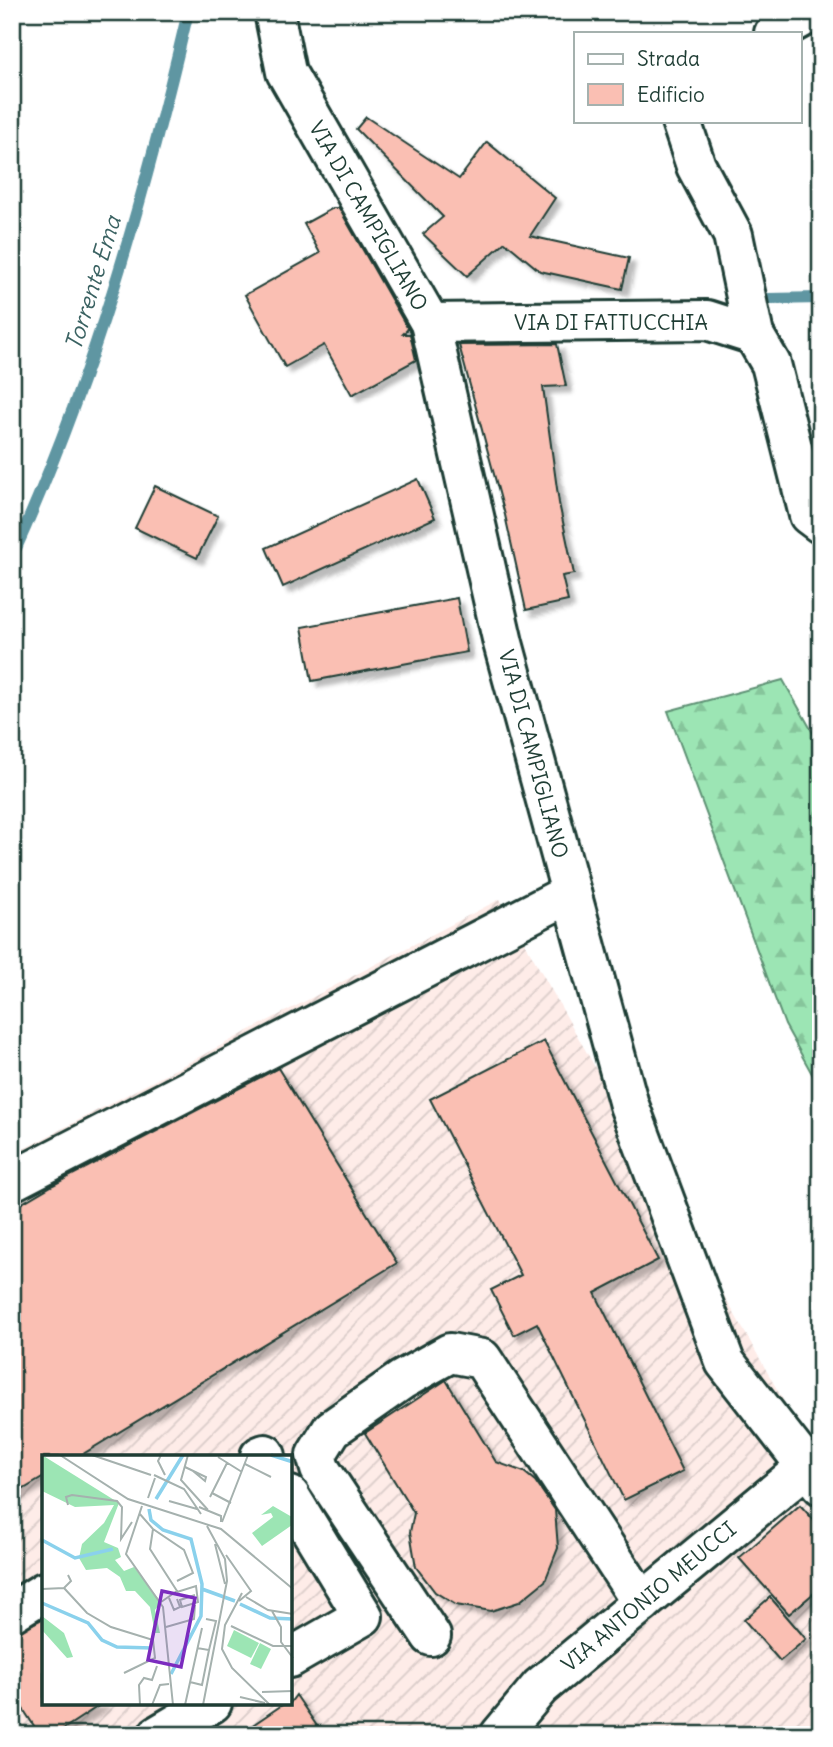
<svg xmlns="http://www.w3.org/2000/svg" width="833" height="1747" viewBox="0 0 833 1747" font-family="Delius,sans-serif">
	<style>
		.industrial { fill: url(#industrial-furrows); fill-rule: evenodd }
		.forest { fill: url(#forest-firs); stroke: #5e9174; stroke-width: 2 }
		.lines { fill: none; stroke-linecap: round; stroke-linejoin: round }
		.stream { stroke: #5f96a2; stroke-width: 12 }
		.building { fill: #fabfb3; stroke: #1f3d34; stroke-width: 2; filter: url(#shadow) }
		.minor-casing { stroke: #1f3d34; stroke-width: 44 }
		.minor { stroke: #fff; stroke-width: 38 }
		.labels { text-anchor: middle; stroke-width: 7; stroke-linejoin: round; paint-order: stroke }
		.street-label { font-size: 21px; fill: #1f3d34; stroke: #fff }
		.water-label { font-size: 23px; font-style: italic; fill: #3a6262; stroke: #fff }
		.inset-river { fill: none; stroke: #8ad1ec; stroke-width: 3.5 }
		.inset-road { fill: none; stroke: #a5b1ae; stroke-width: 2 }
		.view { fill: #7b2cbf; fill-opacity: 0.15; stroke: #7b2cbf; stroke-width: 3.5 }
		.inset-edge { fill: none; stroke: #1f3d34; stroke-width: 3.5 }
	</style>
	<defs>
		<pattern id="industrial-furrows" width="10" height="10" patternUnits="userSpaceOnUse" patternTransform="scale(1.75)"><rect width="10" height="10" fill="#feece8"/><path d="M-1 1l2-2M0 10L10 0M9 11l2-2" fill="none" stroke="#d9cbc8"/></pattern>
		<pattern id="forest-firs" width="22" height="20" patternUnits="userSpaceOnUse" patternTransform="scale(1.75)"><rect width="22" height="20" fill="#9ce5b4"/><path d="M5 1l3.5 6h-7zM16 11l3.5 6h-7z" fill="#86c59b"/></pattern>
		<filter id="shadow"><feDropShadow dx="6" dy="6" stdDeviation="2" flood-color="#0004"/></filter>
	</defs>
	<rect width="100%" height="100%" fill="#fff"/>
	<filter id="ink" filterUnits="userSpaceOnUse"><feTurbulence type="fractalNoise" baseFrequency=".0143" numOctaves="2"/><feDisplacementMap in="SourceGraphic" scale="14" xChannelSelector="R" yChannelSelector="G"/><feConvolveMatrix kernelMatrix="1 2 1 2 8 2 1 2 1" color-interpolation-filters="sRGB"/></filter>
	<g filter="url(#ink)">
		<path class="industrial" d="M500,899l321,568v268h-809v-580zM44,1456h246v247h-246z"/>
		<path class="forest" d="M783,680l38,67v343l-36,-65 -117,-314z"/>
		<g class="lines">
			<g class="stream">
				<path d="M769,299l52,-1"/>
				<path d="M12,557c80,-175 132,-358 176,-545"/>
			</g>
		</g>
		<g class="building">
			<path d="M366,117l93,62 28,-37 68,56 -25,38 99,22 -7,31 -82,-18 -35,-29 -38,34 -44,-42 20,-17 -87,-88z"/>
			<path d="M333,208h6l69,121 -5,5h7l6,26 -64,35 -28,-50 -39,22 -40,-72 75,-42 -16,-29z"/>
			<path d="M557,344l9,42 -23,1 16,116 15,71 -12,2 6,25 -42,9 -21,-95 -46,-170z"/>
			<path d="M418,479l17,39 -152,69 -17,-39z"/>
			<path d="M155,486l63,30 -21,42 -62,-30z"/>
			<path d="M457,598l10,54 -155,29 -10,-54z"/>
			<path d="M544,1041l114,219 -63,33 88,178 -59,29 -87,-177 -23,12 -23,-45 30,-15 -91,-176z"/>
			<path d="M278,1068l119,195 -319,194h-34v20l-32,19v-287l41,-24z"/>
			<path d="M446,1380l50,82 28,10 11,9 20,29 3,38 -13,33 -26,21 -28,9 -35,-6 -21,-13 -19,-25 -6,-35 4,-19 -49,-80z"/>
			<path d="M800,1505l21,23v59l-32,27 -50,-56z"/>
			<path d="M770,1597l36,42 -26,22 -36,-41z"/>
			<path d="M44,1618v85h59l-49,32h-14l-28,-43v-58z"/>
			<path d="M296,1695l27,40h-85l47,-32h5z"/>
		</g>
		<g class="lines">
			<g class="minor-casing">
				<g id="minor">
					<path d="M274,12l12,60 144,251 73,320 126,462 96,257 96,123"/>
					<path d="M774,33l38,-21"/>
					<path d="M681,121l15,45 37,69 21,100 17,29 38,151 12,9"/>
					<path d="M430,323l277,-3 47,15"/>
					<path d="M12,1181l559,-288"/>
					<path d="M260,1456l5,-2 1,2"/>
					<path d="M290,1496l73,120 -73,42"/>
					<path d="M12,1612l32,-20"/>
					<path d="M431,1636l-111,-167 -4,-14 16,-26 70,-49 48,-27 32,6 160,244"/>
					<path d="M158,1735l54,-32"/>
					<path d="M500,1735l40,-48 266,-220"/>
				</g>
			</g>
			<use href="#minor" class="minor"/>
		</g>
	</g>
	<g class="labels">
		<g class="street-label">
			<text transform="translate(368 216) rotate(60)" y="7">VIA DI CAMPIGLIANO</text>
			<text x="611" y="330">VIA DI FATTUCCHIA</text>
			<text transform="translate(533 754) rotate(75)" y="7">VIA DI CAMPIGLIANO</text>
			<text transform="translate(649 1597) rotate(-40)" y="7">VIA ANTONIO MEUCCI</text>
		</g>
		<g class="water-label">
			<text transform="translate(93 283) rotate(-73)" y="8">Torrente Ema</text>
		</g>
	</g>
	<g transform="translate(42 1455)">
		<rect width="250" height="250" fill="#fff"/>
		<path d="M0,0l77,48 -15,39 14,6 3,9 -6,3 9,11 10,-4 27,35 -6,8 5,23h-5l-5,-26 -15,-16h-9l-6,-14 -13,-9 -21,2 -7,-12 3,-14 22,-21 10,-18 -39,2 -33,-16zM0,161l22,17 9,24 -6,1 -25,-28z" fill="#9ce5b4"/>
		<path d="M231,51l19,11v8l-30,21 -10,-13 21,-16 -2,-4 -10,2z" fill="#9ce5b4"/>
		<path d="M192,175l25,13 -8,15 -24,-12zM218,188l11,6 -10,20 -11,-5z" fill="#9ce5b4"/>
		<path class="inset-river" d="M229,0l22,7M114,44l27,-44M107,54l2,11 12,10 28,9 11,45 -1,32 -30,58M0,85l33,18 38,-9M160,134l33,12M0,148l46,20 14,17 15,7 35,1M198,149l30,14 23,1"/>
		<path class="inset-road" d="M18,0l68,44 93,30 72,60M50,0l59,20M119,0l-3,6 7,14M146,0l-7,25 27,30M176,2l24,15M203,9l26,13M143,12l21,10 -1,4 -12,-10M112,20l30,14 17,25M170,38l19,10M168,42l17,-34M106,43l7,-20M127,46l28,8M26,50l-2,-8 6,-2 45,6 5,6 -1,32 11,-17M100,51l-16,48 37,53 10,98M157,52l22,9v6M97,58l14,16 -3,20 27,42 -16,11M180,67l26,-67M111,74l31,21 9,23 -16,8M173,89l10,40M184,100l25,36 -12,10M22,133l23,25 24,14 42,13 2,18 -31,15M0,134l22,-1 7,-7 -3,-6M135,137l19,-6 2,16 -16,5 -2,-7 15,-5M200,138l-17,32 -3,24 10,19 38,37M204,142l22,13 25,4M127,143l5,12 6,-3 -3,-8M230,156l9,16v15l12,16M164,164l10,2 -7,29M189,171l42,20h20M124,172l28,-8 1,-14M148,227l12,3 7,-35 -12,-2M220,237l31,-1M198,242l25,6M98,250l-1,-20 5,-7 8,2 5,-14M110,250l8,-20 9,-1M143,250l17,-77M161,250l24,-124 -2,-22 -18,-33"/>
		<path class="view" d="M120,136l33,7 -14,69 -33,-7z"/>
		<rect width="250" height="250" class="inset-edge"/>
	</g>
	<rect width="833" height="1747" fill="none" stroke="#fff" stroke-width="42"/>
	<rect x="21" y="21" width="791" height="1705" fill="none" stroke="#1f3d34" stroke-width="2.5" filter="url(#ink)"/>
	<rect x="574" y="32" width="228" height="91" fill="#ffffff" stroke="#a5b1ae" stroke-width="2"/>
	<rect x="588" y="54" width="35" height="10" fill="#ffffff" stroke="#a5b1ae" stroke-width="2"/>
	<text x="637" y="66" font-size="21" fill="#1f3d34">Strada</text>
	<rect x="588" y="84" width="35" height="21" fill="#fabfb3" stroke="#a5b1ae" stroke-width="2"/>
	<text x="637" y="102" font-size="21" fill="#1f3d34">Edificio</text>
</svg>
